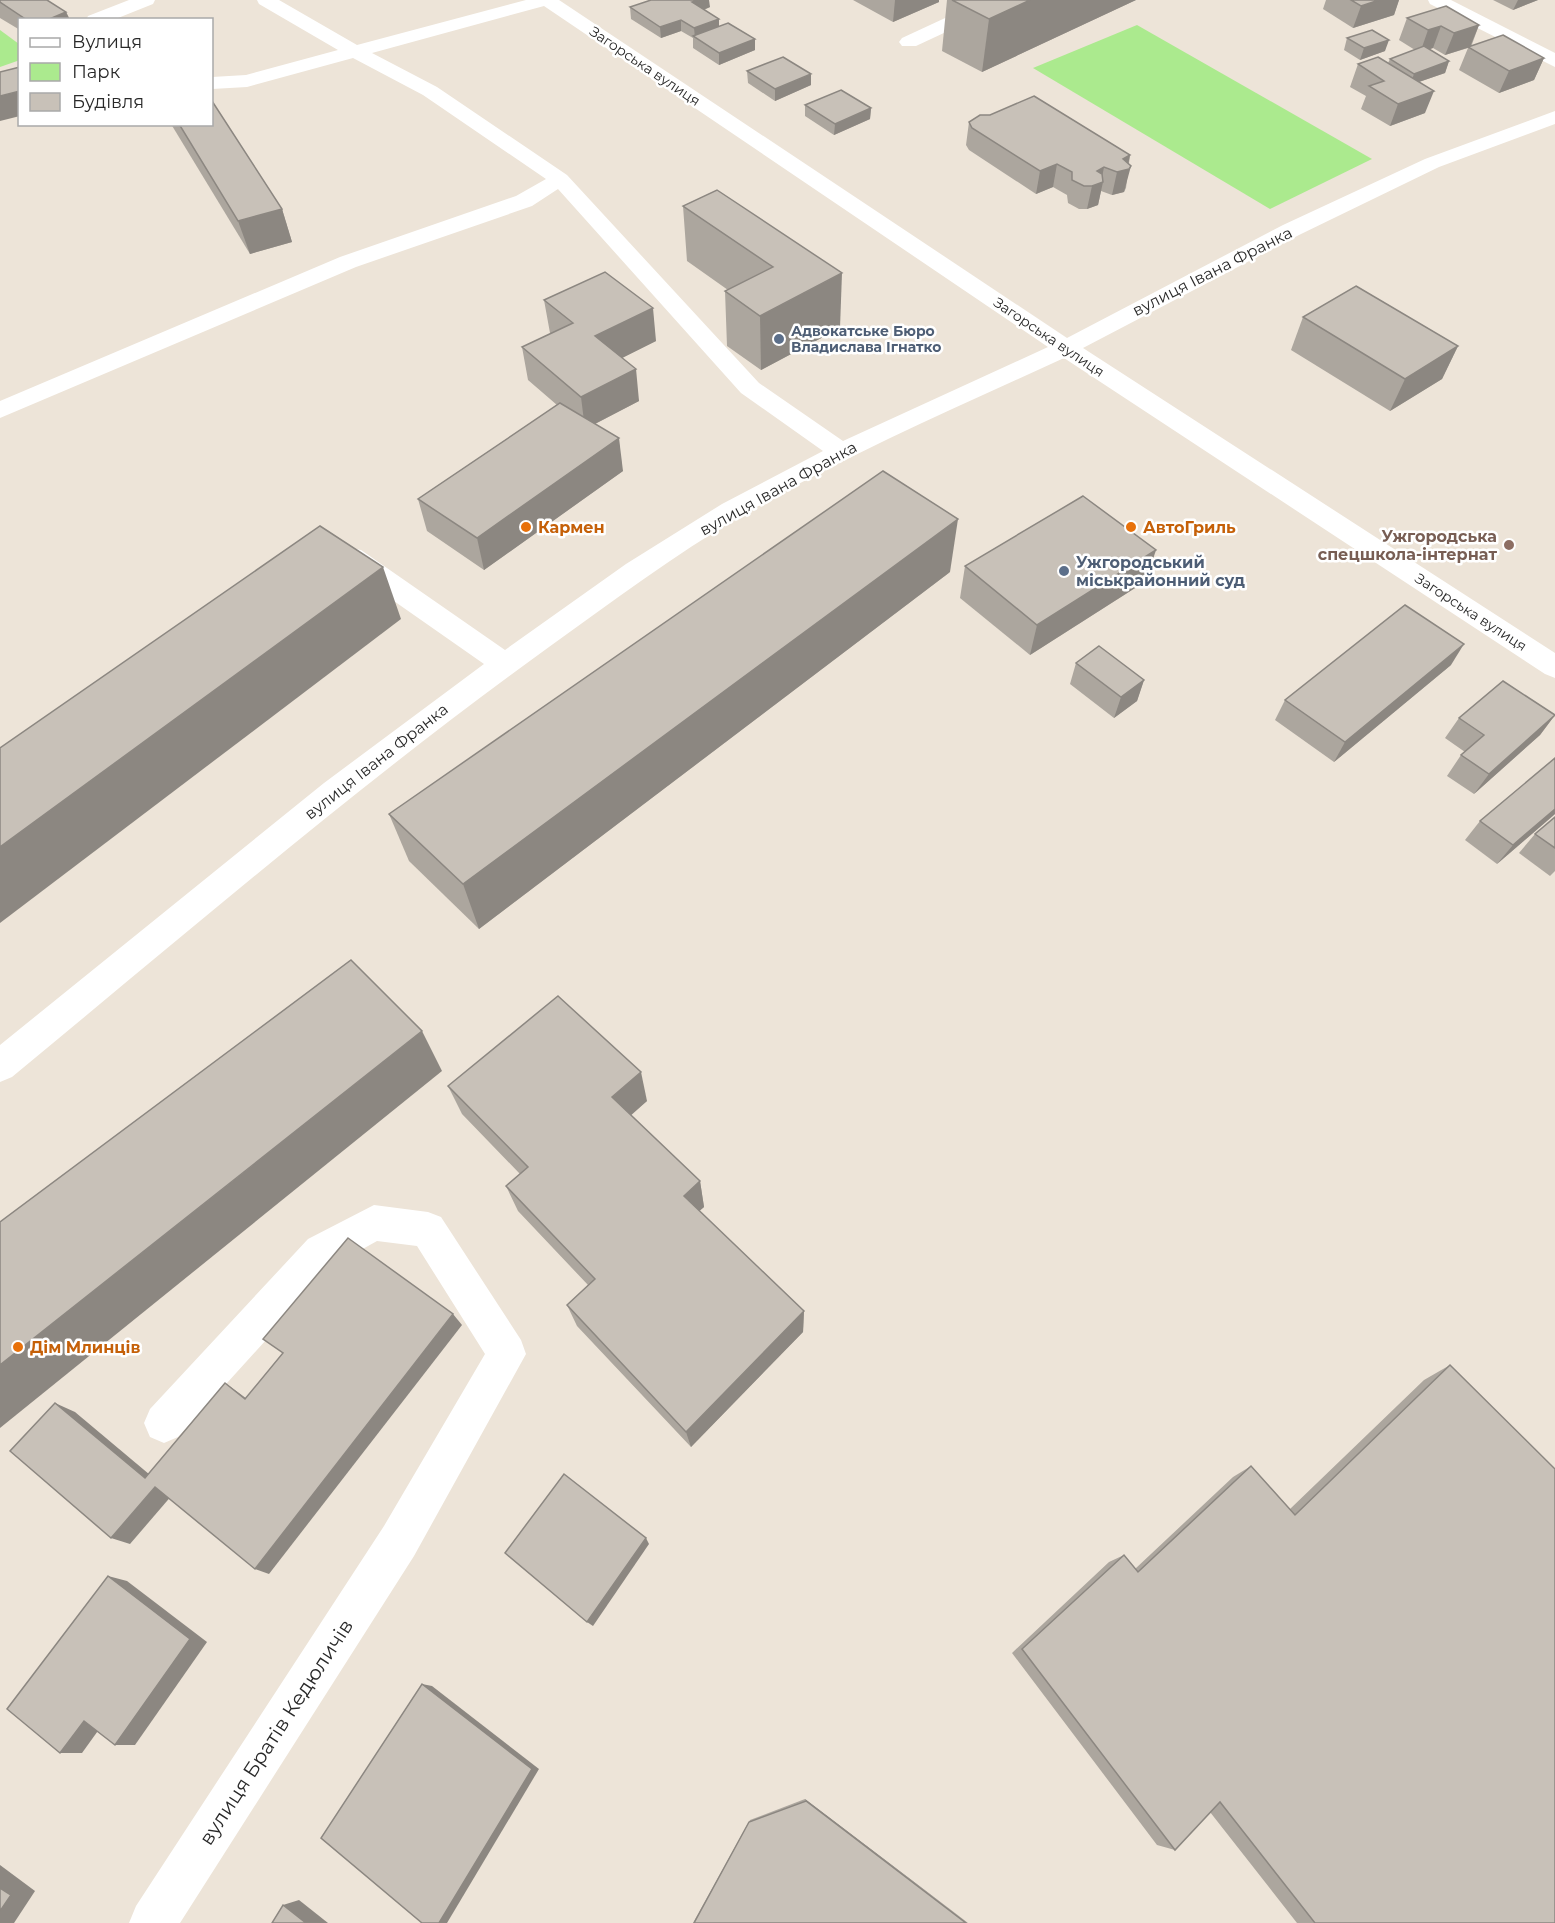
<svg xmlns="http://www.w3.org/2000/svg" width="1555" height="1923" viewBox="0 0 1555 1923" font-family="Montserrat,sans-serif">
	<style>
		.green { fill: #abea8e }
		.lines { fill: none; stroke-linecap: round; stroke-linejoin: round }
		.minor { fill: #fff; fill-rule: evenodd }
		.wall { fill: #aca69e }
		.shaded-wall { fill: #8c8781 }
		.building { fill: #c8c1b8; stroke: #8c8781; stroke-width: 1.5 }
		.service-dot { fill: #5c6f8a; stroke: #fff; stroke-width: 2 }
		.food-dot { fill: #e8710a; stroke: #fff; stroke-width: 2 }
		.education-dot { fill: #8d6e63; stroke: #fff; stroke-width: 2 }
		.labels { text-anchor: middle; stroke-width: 5; stroke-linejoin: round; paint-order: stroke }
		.far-street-label { font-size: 14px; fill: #292929; stroke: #fff }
		.far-service-label { font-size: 14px; font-weight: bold; fill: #4e5e75; stroke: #fff; text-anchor: start }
		.street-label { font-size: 16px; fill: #292929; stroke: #fff }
		.food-label { font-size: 16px; font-weight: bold; fill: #c56008; stroke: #fff; text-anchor: start }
		.education-label { font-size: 16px; font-weight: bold; fill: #785e54; stroke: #fff; text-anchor: end }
		.service-label { font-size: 16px; font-weight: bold; fill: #4e5e75; stroke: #fff; text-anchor: start }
		.near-street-label { font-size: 20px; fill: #292929; stroke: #fff }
	</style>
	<rect width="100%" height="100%" fill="#ede4d8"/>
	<g class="green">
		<path d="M1137,25l235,134 -102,50 -237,-141z"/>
		<path d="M0,30l19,14 1,16 -20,7z"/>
	</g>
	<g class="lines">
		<g class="minor">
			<path d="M129,0h26l-2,4 -40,16h-27l2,-4z"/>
			<path d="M257,0h22l78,45 169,-45h33l508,338 216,-113 142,-66 130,-48v13l-116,43 -140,68 -216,113 472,305v25l-10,-4 -481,-316c-108,50 -220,98 -323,158 -67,39 -129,86 -192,131 -186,134 -360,284 -537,430l-12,5v-37l324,-262 160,-119 -143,-100 -3,-7 3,-7 10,-2 10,2 144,100 121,-86 96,-60 101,-53 -82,-58 -183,-204 -26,17 -176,61 -356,151v-17l340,-144 176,-61 30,-17 -123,-84 -70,-37 -106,29 -35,2v-12l34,-2 92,-25 -79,-46zM544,6l504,341 -205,94 -84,-58 -192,-208 -130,-88 -65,-34z"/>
			<path d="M984,0h24l-2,4 -90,42h-14l-3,-4 3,-4z"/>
			<path d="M1428,0h23l104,53v14l-125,-63z"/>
			<path d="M374,1205l54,7 13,5 80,123 5,14 -112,202 -234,367h-51l7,-17 248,-380 101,-172 -68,-108 -40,-5 -43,24 -156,172 -14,6 -14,-6 -6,-14 6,-14 158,-170z"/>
		</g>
	</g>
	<g class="wall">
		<path d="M0,0l66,12 4,8h-50v10l-20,-12z"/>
		<path d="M853,0h86v2l-46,20z"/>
		<path d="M947,0h189l-154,72 -40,-21z"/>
		<path d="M1326,0h73l-5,15 -41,13 -30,-19z"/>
		<path d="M1493,0h45l-25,10z"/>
		<path d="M630,7h80l-6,3 15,16 36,24 -36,15 -26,-17v-10l-12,-7 -20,7 -30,-19z"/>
		<path d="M1407,18l72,7 -8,22 73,11 -10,22 -35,13 -40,-23 9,-22 -23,7 -12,-7 -4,1 20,12 -4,12 -26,9 6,31 -35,13 -29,-17 5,-13 -16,-9 8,-23 30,-1 2,-4 25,-9 -16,-10z"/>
		<path d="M1347,38l38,13 -25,9 -16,-10z"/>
		<path d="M747,71l64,14 -36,16 -27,-18z"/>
		<path d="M805,105l66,3 -1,11 -36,16 -29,-19z"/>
		<path d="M969,122l161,33 -4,33 -2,4 -12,3 -11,-4 -3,14 -11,4h-8l-11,-6 -1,-8 -14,-8 -17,7 -67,-44 -3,-5z"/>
		<path d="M171,124h41l70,85 10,33 -42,12z"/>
		<path d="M717,190l123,138 -79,42 -34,-24 -2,-55 3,-1 -41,-29 -4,-55z"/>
		<path d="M544,300l112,41 -34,17 17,43 -44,23 28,47 -139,99 -57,-39 -9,-32 139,-94 -29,-25 -6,-33 28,-13v-1z"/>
		<path d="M1303,317l155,29 -16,33 -52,32 -99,-61z"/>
		<path d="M965,566l181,15 -116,74 -70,-57z"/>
		<path d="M950,572l-471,357 -70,-68 -20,-47z"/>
		<path d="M1076,663l68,17 -7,21 -23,17 -44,-34z"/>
		<path d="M1451,665l-117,97 -59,-42 10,-20z"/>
		<path d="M1555,715l-15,20 -66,59 -27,-18 14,-21 4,-3 -20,-14 14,-20z"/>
		<path d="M1555,814l-58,50 -32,-24 15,-19z"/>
		<path d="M1555,817v54l-5,5 -31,-23 16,-19z"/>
		<path d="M448,1086l199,15 -17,14 70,66 4,26 -5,4 105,100 -1,21 -112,115 -114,-121 -10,-21 21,-20 -70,-74 -12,-25 14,-12 -58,-60z"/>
		<path d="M1450,1365l105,558h-258l-87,-111 -35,38 -18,-5 -145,-192 97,-91 15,-7 11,14 98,-92 18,-11 39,43 134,-129z"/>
		<path d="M805,1799l163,124h-275l57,-103z"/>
	</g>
	<g class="shaded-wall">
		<path d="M699,0h10l1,7 -17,7 -1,-12z"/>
		<path d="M895,0h44v2l-46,20z"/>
		<path d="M1030,0h106l-154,72 7,-53z"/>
		<path d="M1379,0h20l-5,15 -41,13 8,-22z"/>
		<path d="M1518,0h20l-25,10z"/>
		<path d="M66,12l4,8h-23z"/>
		<path d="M719,19v11l-24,8 -1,-10z"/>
		<path d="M681,20v11l-20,7 -1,-11z"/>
		<path d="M1479,25l-9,22 -25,8 9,-22z"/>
		<path d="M1441,26l-8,22 -13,5 8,-23z"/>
		<path d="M755,39v11l-36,15v-12z"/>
		<path d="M1389,40l-4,11 -25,9 4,-12z"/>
		<path d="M1544,58l-10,22 -35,13 10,-22z"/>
		<path d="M1449,61l-4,12 -35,12 4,-11z"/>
		<path d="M811,74v11l-36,16v-12z"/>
		<path d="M20,91v25l-20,5v-25z"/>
		<path d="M1434,91l-9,22 -35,13 8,-22z"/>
		<path d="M871,108l-1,11 -36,16 1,-11z"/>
		<path d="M1130,155l-3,15 4,-4 -7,26 -12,3 5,-23 6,-13z"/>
		<path d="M1057,164l-4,23 -17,7 4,-23z"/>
		<path d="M1104,167l-3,16 2,-1 -5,23 -11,4 5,-23 5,-15z"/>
		<path d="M282,209l10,33 -42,12 -12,-33z"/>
		<path d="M842,273l-2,55 -79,42 -1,-54z"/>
		<path d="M653,308l3,33 -56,28 -5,-33z"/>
		<path d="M1458,346l-16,33 -52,32 15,-32z"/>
		<path d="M636,369l3,32 -54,28 -4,-32z"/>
		<path d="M619,438l4,33 -139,99 -7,-32z"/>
		<path d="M958,519l-8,53 -471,357 -16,-45z"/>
		<path d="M1156,550l-10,31 -116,74 7,-30z"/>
		<path d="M383,567l18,52 -401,304v-76z"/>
		<path d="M1464,644l-13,21 -117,97 11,-20z"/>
		<path d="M1144,680l-7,21 -23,17 7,-21z"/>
		<path d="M1555,715l-15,20 -66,59 15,-20z"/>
		<path d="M1555,809v5l-58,50 16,-19z"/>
		<path d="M422,1031l20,40 -442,357v-63z"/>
		<path d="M641,1072l6,29 -28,25 -7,-29z"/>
		<path d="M700,1181l4,26 -16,14 -4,-25z"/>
		<path d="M804,1311l-1,21 -112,115 -5,-15z"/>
		<path d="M453,1314l9,11 -193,249 -14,-5z"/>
		<path d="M225,1383l14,10 20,15 -14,-9z"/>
		<path d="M55,1403l20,9 87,73 -17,-7z"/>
		<path d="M155,1487l18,7 -43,50 -19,-6z"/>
		<path d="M646,1538l3,6 -56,82 -6,-4z"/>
		<path d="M108,1576l19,5 80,61 -72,103h-20z"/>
		<path d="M422,1684l10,2 107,83 -92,154h-8z"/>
		<path d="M84,1721h21l-23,32h-22z"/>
		<path d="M805,1799l163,124 -162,-122z"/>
		<path d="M0,1865l35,26 -21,32h-14z"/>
		<path d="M299,1900l29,23h-22l-23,-18z"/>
	</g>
	<g class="building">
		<path d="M0,0h47l19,12 -19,8h-20l-27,-18z"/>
		<path d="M651,0h48l-7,2 27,17 -25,9 -13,-8 -21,7 -30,-20z"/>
		<path d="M952,0h78l-41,19z"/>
		<path d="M1351,0h28l-18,6z"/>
		<path d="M1446,6l33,19 -25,8 -13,-7 -13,4 -21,-12z"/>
		<path d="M728,23l27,16 -36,14 -26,-17z"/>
		<path d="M1372,30l17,10 -25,8 -17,-10z"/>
		<path d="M1503,35l41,23 -35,13 -41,-24z"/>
		<path d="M1424,46l25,15 -35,13 -24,-15z"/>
		<path d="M783,57l28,17 -36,15 -28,-18z"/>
		<path d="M1378,57l56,34 -36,13 -29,-18 15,-5 -26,-17z"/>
		<path d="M20,67v24l-20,5v-24z"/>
		<path d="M841,90l30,18 -36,16 -30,-19z"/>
		<path d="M1034,96l96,59 -7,4 8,7 -2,3 -12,3 -13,-5 -7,4 5,3 1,8 -11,4h-8l-12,-6v-8l-15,-8 -17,7 -68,-43 -3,-6 11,-7h10z"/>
		<path d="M212,101l70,108 -44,12 -59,-97h33z"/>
		<path d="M717,190l125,83 -82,43 -35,-25 48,-24 -90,-61z"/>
		<path d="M605,272l48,36 -58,28 41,33 -55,28 -59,-50 51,-24 -29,-23z"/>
		<path d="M1356,286l102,60 -53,33 -102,-62z"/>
		<path d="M560,403l59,35 -142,100 -59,-39z"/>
		<path d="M883,471l75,48 -495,365 -74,-70z"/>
		<path d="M1083,496l73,54 -119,75 -72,-59z"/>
		<path d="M320,526l63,41 -383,280v-99z"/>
		<path d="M1405,605l59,39 -119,98 -60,-42z"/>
		<path d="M1099,646l45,34 -23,17 -45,-34z"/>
		<path d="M1503,681l52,34 -66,59 -28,-19 23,-20 -25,-17z"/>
		<path d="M1555,758v51l-42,36 -33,-24z"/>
		<path d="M1555,817v31l-20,-14z"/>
		<path d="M351,960l71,71 -422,334v-143z"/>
		<path d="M558,996l83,76 -29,25 88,84 -16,15 120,115 -118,121 -119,-127 28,-26 -89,-93 22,-19 -80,-81z"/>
		<path d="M348,1238l105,76 -198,255 -100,-82 -44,51 -101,-87 45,-48 90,75 80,-95 20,16 38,-46 -20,-14z"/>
		<path d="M1450,1365l105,104v454h-240l-95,-121 -45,48 -153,-201 102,-94 14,17 113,-106 44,49z"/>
		<path d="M564,1474l82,64 -59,84 -82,-69z"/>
		<path d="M108,1576l82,63 -75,106 -31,-24 -24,32 -53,-44z"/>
		<path d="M422,1684l110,85 -93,154h-17l-101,-85z"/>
		<path d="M806,1801l160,122h-272l55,-101z"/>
		<path d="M0,1888l11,7 -11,16z"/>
		<path d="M283,1905l23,18h-34z"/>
	</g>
	<g class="service-dot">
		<circle cx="779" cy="339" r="6"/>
		<circle cx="1064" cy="571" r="6"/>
	</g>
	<g class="food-dot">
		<circle cx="526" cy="527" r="6"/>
		<circle cx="1131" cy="527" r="6"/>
		<circle cx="18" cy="1347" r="6"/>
	</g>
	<circle class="education-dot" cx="1509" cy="545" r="6"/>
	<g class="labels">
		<g class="far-street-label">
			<text transform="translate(645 66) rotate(34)" y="5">Загорська вулиця</text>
			<text transform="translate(1049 337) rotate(34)" y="5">Загорська вулиця</text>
			<text transform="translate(1471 612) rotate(33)" y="5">Загорська вулиця</text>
		</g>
		<g class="far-service-label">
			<text x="791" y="336">Адвокатське Бюро<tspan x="791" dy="16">Владислава Ігнатко</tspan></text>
		</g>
		<g class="street-label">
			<text transform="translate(1212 271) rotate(-27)" y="6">вулиця Івана Франка</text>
			<text transform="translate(778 488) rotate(-29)" y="6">вулиця Івана Франка</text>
			<text transform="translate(376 761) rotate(-38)" y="6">вулиця Івана Франка</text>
		</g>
		<g class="food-label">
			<text x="538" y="533">Кармен</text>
			<text x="1143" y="533">АвтоГриль</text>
			<text x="30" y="1353">Дім Млинців</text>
		</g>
		<g class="education-label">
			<text x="1497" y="542">Ужгородська<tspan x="1497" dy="18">спецшкола-інтернат</tspan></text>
		</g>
		<g class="service-label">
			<text x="1076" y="568">Ужгородський<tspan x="1076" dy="18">міськрайонний суд</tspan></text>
		</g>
		<g class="near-street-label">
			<text transform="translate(276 1732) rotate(-57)" y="7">вулиця Братів Кедюличів</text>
		</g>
	</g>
	<rect x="18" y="18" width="195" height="108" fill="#ffffff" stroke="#a9a9a9" stroke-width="1.5"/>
	<rect x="30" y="38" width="30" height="9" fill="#ffffff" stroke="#a9a9a9" stroke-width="1.5"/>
	<text x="72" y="48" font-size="18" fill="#292929">Вулиця</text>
	<rect x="30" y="63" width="30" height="18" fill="#abea8e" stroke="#a9a9a9" stroke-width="1.5"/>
	<text x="72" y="78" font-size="18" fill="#292929">Парк</text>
	<rect x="30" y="93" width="30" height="18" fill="#c8c1b8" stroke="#a9a9a9" stroke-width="1.5"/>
	<text x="72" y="108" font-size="18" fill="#292929">Будівля</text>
</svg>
